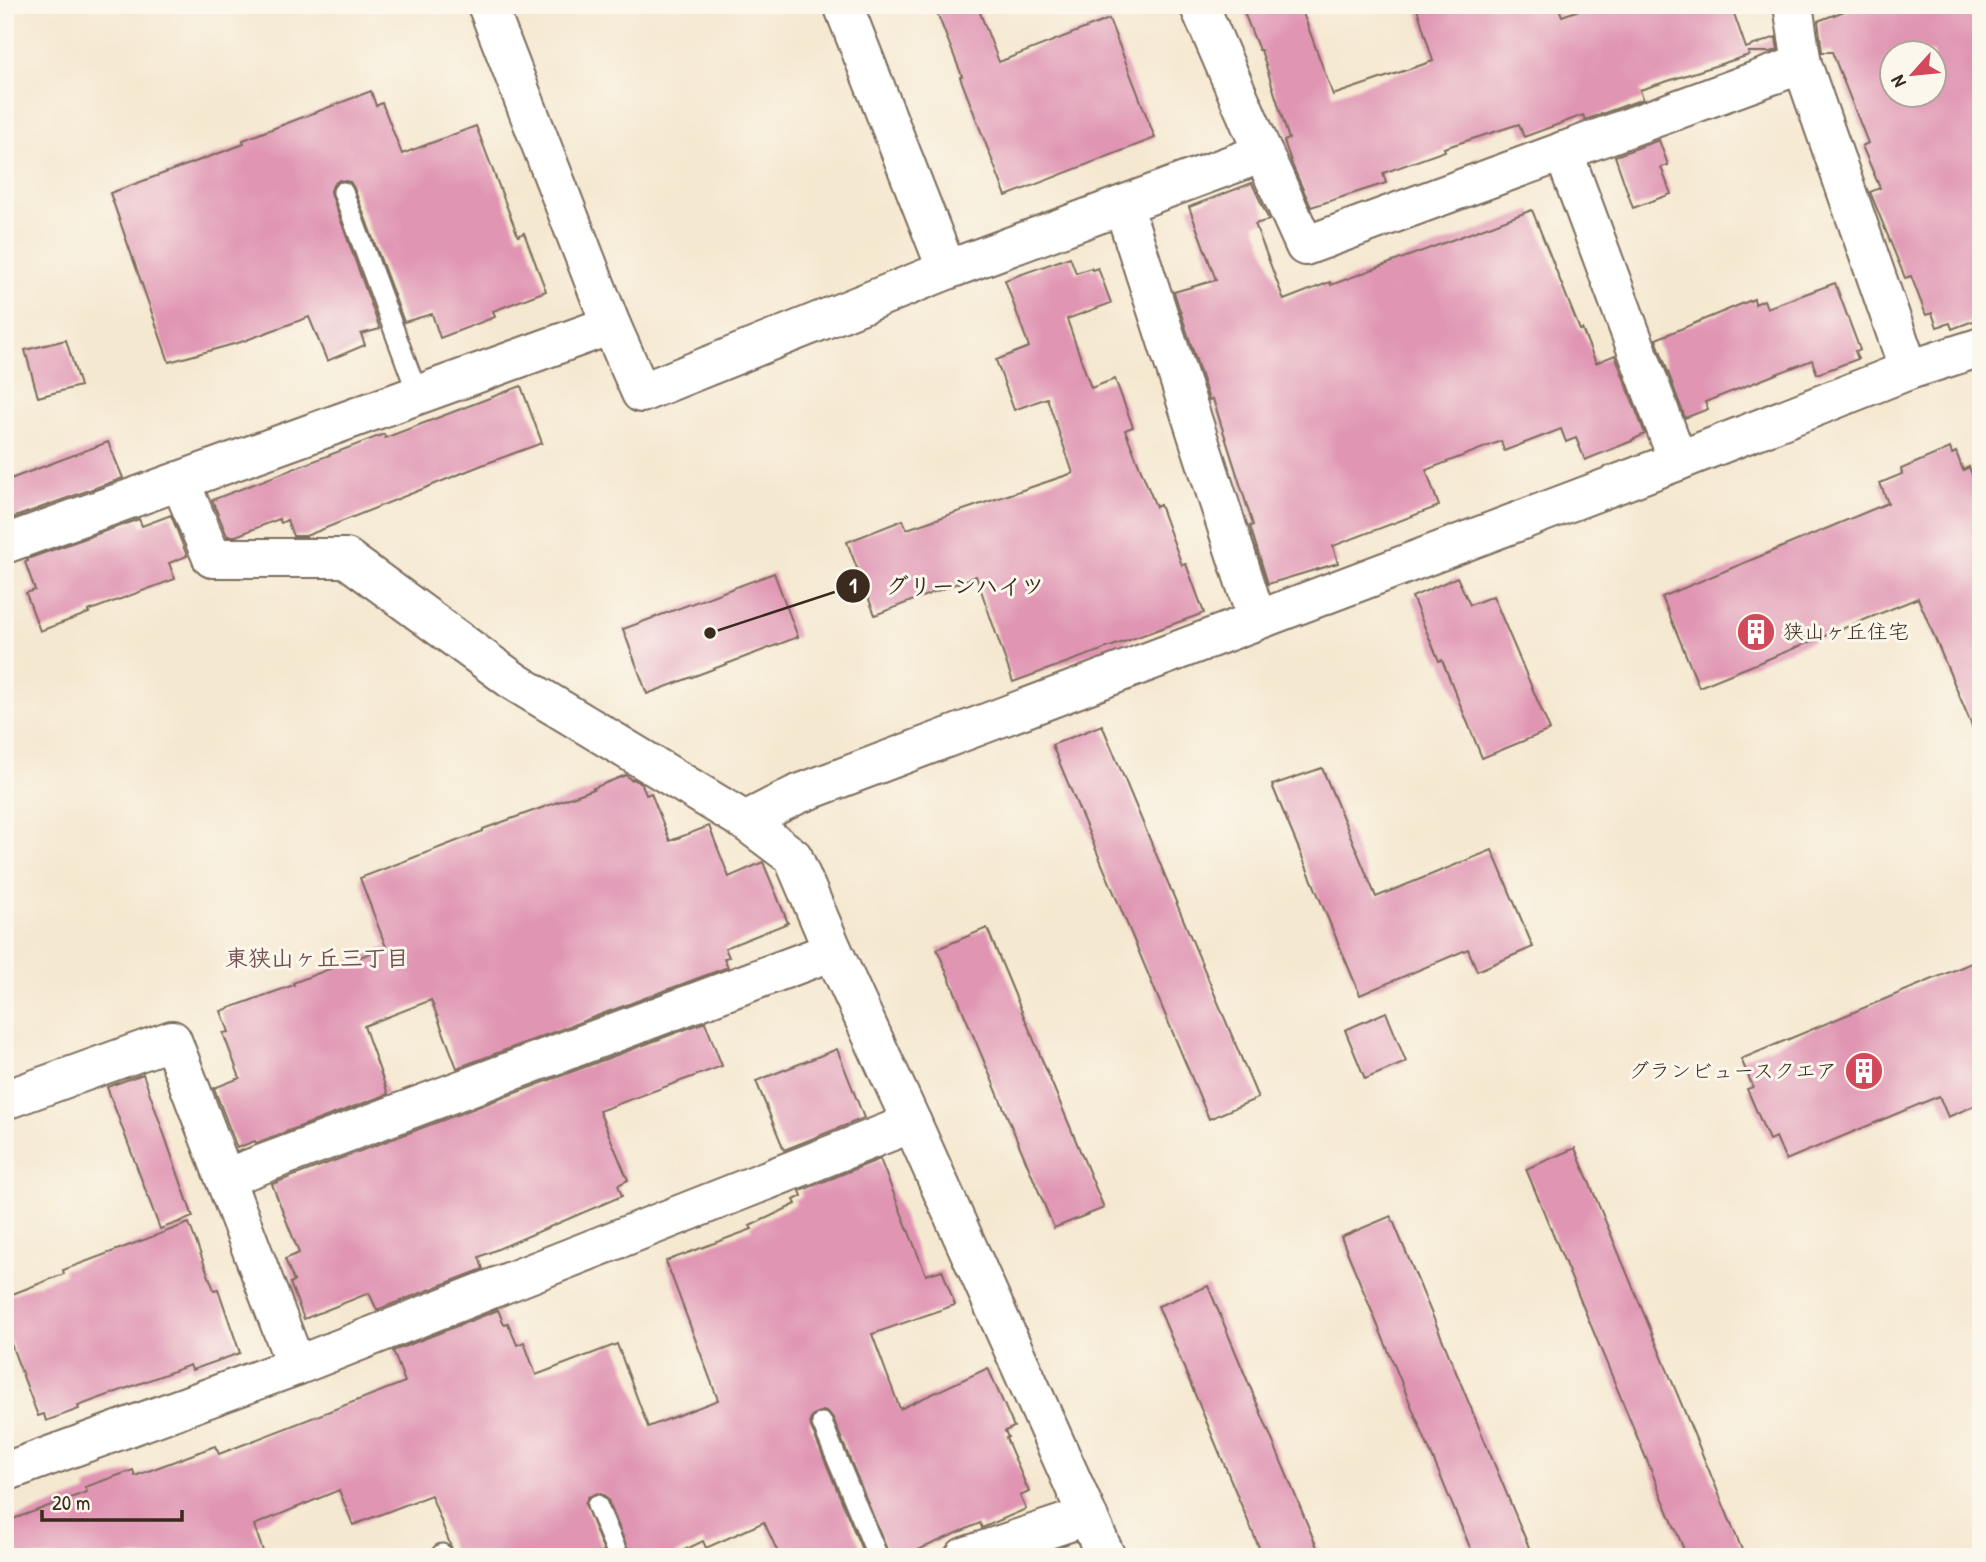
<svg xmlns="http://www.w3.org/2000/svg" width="1986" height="1562" viewBox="0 0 1986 1562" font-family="'Patrick Hand','Klee One',sans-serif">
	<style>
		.building { fill: #e095b3; fill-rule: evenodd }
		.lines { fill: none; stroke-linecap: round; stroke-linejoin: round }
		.service-casing { stroke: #7c6c5c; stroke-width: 23 }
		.minor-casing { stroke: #7c6c5c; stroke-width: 42 }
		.service { stroke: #fff; stroke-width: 19 }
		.minor { stroke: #fff; stroke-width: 38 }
		.labels { text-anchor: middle; stroke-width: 6; stroke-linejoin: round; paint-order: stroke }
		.poi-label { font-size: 21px; fill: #3b2a1e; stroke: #fbf7ec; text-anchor: start }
		.neighbourhood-label { font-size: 23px; font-weight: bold; fill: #754f52; stroke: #fbf7ec }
		.leader { fill: none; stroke: #3b2a1e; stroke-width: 2.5 }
		.callout-dot { fill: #3b2a1e; stroke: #fbf7ec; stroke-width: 2.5 }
		.mark-label { font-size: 21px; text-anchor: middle; font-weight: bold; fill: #fff }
		.callout-label { font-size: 23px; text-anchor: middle; font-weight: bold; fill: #3b2a1e; stroke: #fbf7ec; stroke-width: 6; stroke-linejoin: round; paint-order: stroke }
	</style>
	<rect width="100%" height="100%" fill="#fbf7ec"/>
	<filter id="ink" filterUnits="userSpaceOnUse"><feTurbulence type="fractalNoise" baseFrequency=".0143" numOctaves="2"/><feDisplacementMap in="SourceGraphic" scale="14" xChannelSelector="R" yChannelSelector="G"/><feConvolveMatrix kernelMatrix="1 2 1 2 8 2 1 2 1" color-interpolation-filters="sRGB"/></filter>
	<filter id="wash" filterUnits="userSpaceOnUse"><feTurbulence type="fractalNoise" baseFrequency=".00686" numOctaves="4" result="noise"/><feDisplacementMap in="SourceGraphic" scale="28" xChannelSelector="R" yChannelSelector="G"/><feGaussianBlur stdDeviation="1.57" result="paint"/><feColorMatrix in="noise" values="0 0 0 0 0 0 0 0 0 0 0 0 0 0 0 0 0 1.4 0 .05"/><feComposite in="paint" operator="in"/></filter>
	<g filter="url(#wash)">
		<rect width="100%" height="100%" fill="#f5e8d0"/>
		<g id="blocks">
			<g class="building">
				<path d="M934,5h43l22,57 110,-43 46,119 -149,58 -46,-119 2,-1z"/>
				<path d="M1241,5h59l33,90 100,-34 -17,-56h142l4,11 31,-11h138l15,43 30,-11 2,13 -8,2h-22l1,3 -109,35 3,9 -58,21 -2,-5 -59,22 -5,-13 -75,24 1,3 -62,22 3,10 -75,24 -18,-40 -9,-26 5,-2 -28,-89h-2z"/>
				<path d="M1860,5h121v313l-29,11 -2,-6 -13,4 -5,-14 -6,2 -15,-39 -6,2 -35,-86 10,-4 -18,-42 6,-3 -36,-91h-10l-4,-31zM1892,52h42v42h-42z"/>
				<path d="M371,91l5,15 6,-3 20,51 74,-28 42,110 6,-3 22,58 -53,20 2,6 -55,21 -8,-24 -28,8 -50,-134 -4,-6 -11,-2 -6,5 -2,6 1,5 48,133 -19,5 4,11 -38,16 -18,-44 -68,25 -72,20 -59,-169 134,-49 -1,-4z"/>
				<path d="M1659,140l9,25 -7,2 10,27 -38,14 -18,-52z"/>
				<path d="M1252,183l17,37 -14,4 29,76 46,-18 1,3 201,-75 48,120 2,-1 14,34 19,-8 30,79 -13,6v1l-47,19 -9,-22 -10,4 -5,-13 -57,22 -3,-10 -75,29 13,36 -106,40 5,17 -70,21 -18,-58 3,-1 -40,-126 -4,1 -35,-108 42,-12 -27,-73z"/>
				<path d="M1070,257l6,16 15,-5 1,2 6,-2 13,35 -44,16 24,69 24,-9 18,48 -8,3 31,77 4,-2 22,60 4,-1 18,49 -191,69 -37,-106 -101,39 -28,-73 56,-22 4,9 166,-56 -26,-75 -33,12 -18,-50 33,-13 -24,-67z"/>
				<path d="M1835,283l25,67 -5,1 3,8 -41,15 -5,-14 -107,42 3,7 -23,9 -29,-79 98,-40 1,5 9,-4 3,8z"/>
				<path d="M66,340l14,46 -42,11 -13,-47z"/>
				<path d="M521,386l21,57 -60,22 -176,71h-13l-6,-16 -6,3 -2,-4 -43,17h-9l-15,-36 172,-66 1,4z"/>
				<path d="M108,442l15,36 -111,40 -7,-19v-18z"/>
				<path d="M1950,448l2,6 4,-2 7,18 6,-3 12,29v251l-63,-149 -219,89 -37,-90 226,-94 -8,-20 22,-9 -1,-5z"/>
				<path d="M171,515l16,41 -18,7 6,16 -87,32 1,2 -49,18 -14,-38 9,-3 -10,-28 3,-1 -1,-2 112,-40 3,7z"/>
				<path d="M774,573l24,64 -151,57 -24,-65z"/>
				<path d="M1457,577l13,28 23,-9 57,134 -68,28 -40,-98 -3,1 -27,-64z"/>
				<path d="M1102,725l156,373 -49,21 -157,-374z"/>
				<path d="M1322,768l54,129 116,-47 41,97 -56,24 -9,-22 -108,46 -88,-210z"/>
				<path d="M626,775l5,5 2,-1 9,5 4,11 5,-2 19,48 39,-15 20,51 34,-15 25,61 -63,25 4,9 -5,1 4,9 -271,101 -26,-68 -67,26 24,68 -132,49 -1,-2 -18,7 -23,-60 26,-10 -17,-45 6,-1 -8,-21 73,-26 -1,-2 93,-36 -26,-69 123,-47v-2l111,-40 -1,-1z"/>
				<path d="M987,928l117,280 -50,20 -117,-279z"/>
				<path d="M1981,959v144l-33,14 -9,-21 -153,64 -10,-23 -7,3 -22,-51 6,-2 -12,-28z"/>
				<path d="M1386,1012l20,50 -41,17 -20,-49z"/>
				<path d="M705,1022l17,44 -123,45 29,69 -10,5 4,11 -143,61 4,12 -106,41 -8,-17 -65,26 -14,-36 4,-2 -9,-22 14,-6 -27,-69z"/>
				<path d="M837,1049l27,69 -80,32 -28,-69z"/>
				<path d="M143,1074l50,143 -33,12 -53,-142z"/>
				<path d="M1575,1148l170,409h-58l-161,-388z"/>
				<path d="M880,1159l46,116 16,-5 13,35 -83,29 28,75 88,-41 26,59 -9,4 3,6 -2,1 23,54 -9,4 6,13 -44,19 -2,-5 -78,34h-12l-57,-139 -4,-5 -6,-2 -10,4 -3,6 1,6 54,130h-85l-16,-35 -58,26 -3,-7 -33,16h-39l-23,-57 -4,-5 -6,-2 -10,4 -3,7 21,53h-151l-24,-62 -78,30 -14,-35 -85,35 11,32h-260v-35l82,-30 -2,-5 48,-17 2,6 80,-30 4,8 186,-72 -12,-31 105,-41 6,14 4,-1 9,22 7,-3 12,33 81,-31 31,83 70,-27 -52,-139 86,-32 -2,-3 46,-22 -2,-4 8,-4 -2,-5z"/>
				<path d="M1391,1216l142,341h-59l-133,-320z"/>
				<path d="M189,1223l25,67 4,-1 22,64 -48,17 -2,-5 -112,41 1,3 -33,12 -2,-7 -6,2 -33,-88v-31l59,-23 -1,-4z"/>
				<path d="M1208,1286l113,271h-58l-105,-251z"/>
			</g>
		</g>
	</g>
	<g filter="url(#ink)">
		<use href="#blocks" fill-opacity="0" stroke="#7c6c5c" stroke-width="2"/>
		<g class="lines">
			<g class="service-casing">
				<g id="service">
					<path d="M343,192l75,203"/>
					<path d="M822,1423l56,134"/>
					<path d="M597,1505l22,52"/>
					<path d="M442,1554l1,3"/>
				</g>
			</g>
			<g class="minor-casing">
				<g id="minor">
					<path d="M487,5l124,320 30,68 306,-123 316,-117"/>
					<path d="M843,5l104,265"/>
					<path d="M1199,5l64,148 42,93 497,-182"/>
					<path d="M1793,5l9,59 107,306"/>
					<path d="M1563,151l115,310"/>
					<path d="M1123,205l134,415"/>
					<path d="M180,481l32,77h134l169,124 230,139 48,36 40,94 79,172 194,434"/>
					<path d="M5,544l606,-219"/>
					<path d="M745,821l51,-26 882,-334 231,-91 72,-23"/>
					<path d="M5,1100l167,-60 124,326"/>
					<path d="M225,1178l608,-227"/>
					<path d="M5,1472l291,-106 616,-243"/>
					<path d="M964,1557l123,-41"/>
				</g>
			</g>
			<use href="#service" class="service"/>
			<use href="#minor" class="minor"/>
		</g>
	</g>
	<defs>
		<g id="building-disc" transform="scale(2.0125)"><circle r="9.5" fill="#d1495b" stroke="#fbf7ec"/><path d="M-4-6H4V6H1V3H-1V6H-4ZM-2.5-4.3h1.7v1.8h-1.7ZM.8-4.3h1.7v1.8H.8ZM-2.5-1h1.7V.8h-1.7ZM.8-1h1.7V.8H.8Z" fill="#fff"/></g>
	</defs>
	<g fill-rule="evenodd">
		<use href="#building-disc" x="1756" y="632"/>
		<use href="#building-disc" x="1864" y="1071"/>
	</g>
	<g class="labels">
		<g class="poi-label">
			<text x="1783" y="639">狭山ヶ丘住宅</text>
			<text x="1837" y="1078" text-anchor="end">グランビュースクエア</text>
		</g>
		<g class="neighbourhood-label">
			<text x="317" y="966">東狭山ヶ丘三丁目</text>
		</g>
	</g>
	<path class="leader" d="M710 633L853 586"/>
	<g class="callout-dot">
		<circle cx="710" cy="633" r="7"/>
		<circle cx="853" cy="586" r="18"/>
	</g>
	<g class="mark-label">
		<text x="853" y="593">1</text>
	</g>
	<g class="callout-label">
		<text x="965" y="594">グリーンハイツ</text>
	</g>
	<rect width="1986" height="1562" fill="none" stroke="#fbf7ec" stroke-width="28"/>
	<g transform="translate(1913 74) rotate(243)"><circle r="33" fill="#fbf7ec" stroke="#aea59a" stroke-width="2"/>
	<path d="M0-5L12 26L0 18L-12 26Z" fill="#d1495b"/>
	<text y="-10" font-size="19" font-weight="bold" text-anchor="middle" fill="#3b2a1e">N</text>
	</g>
	<path d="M42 1510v10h140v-10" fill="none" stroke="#3b2a1e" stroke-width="3.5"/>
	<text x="52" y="1510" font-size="21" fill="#3b2a1e" stroke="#fbf7ec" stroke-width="5" paint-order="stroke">20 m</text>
</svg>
